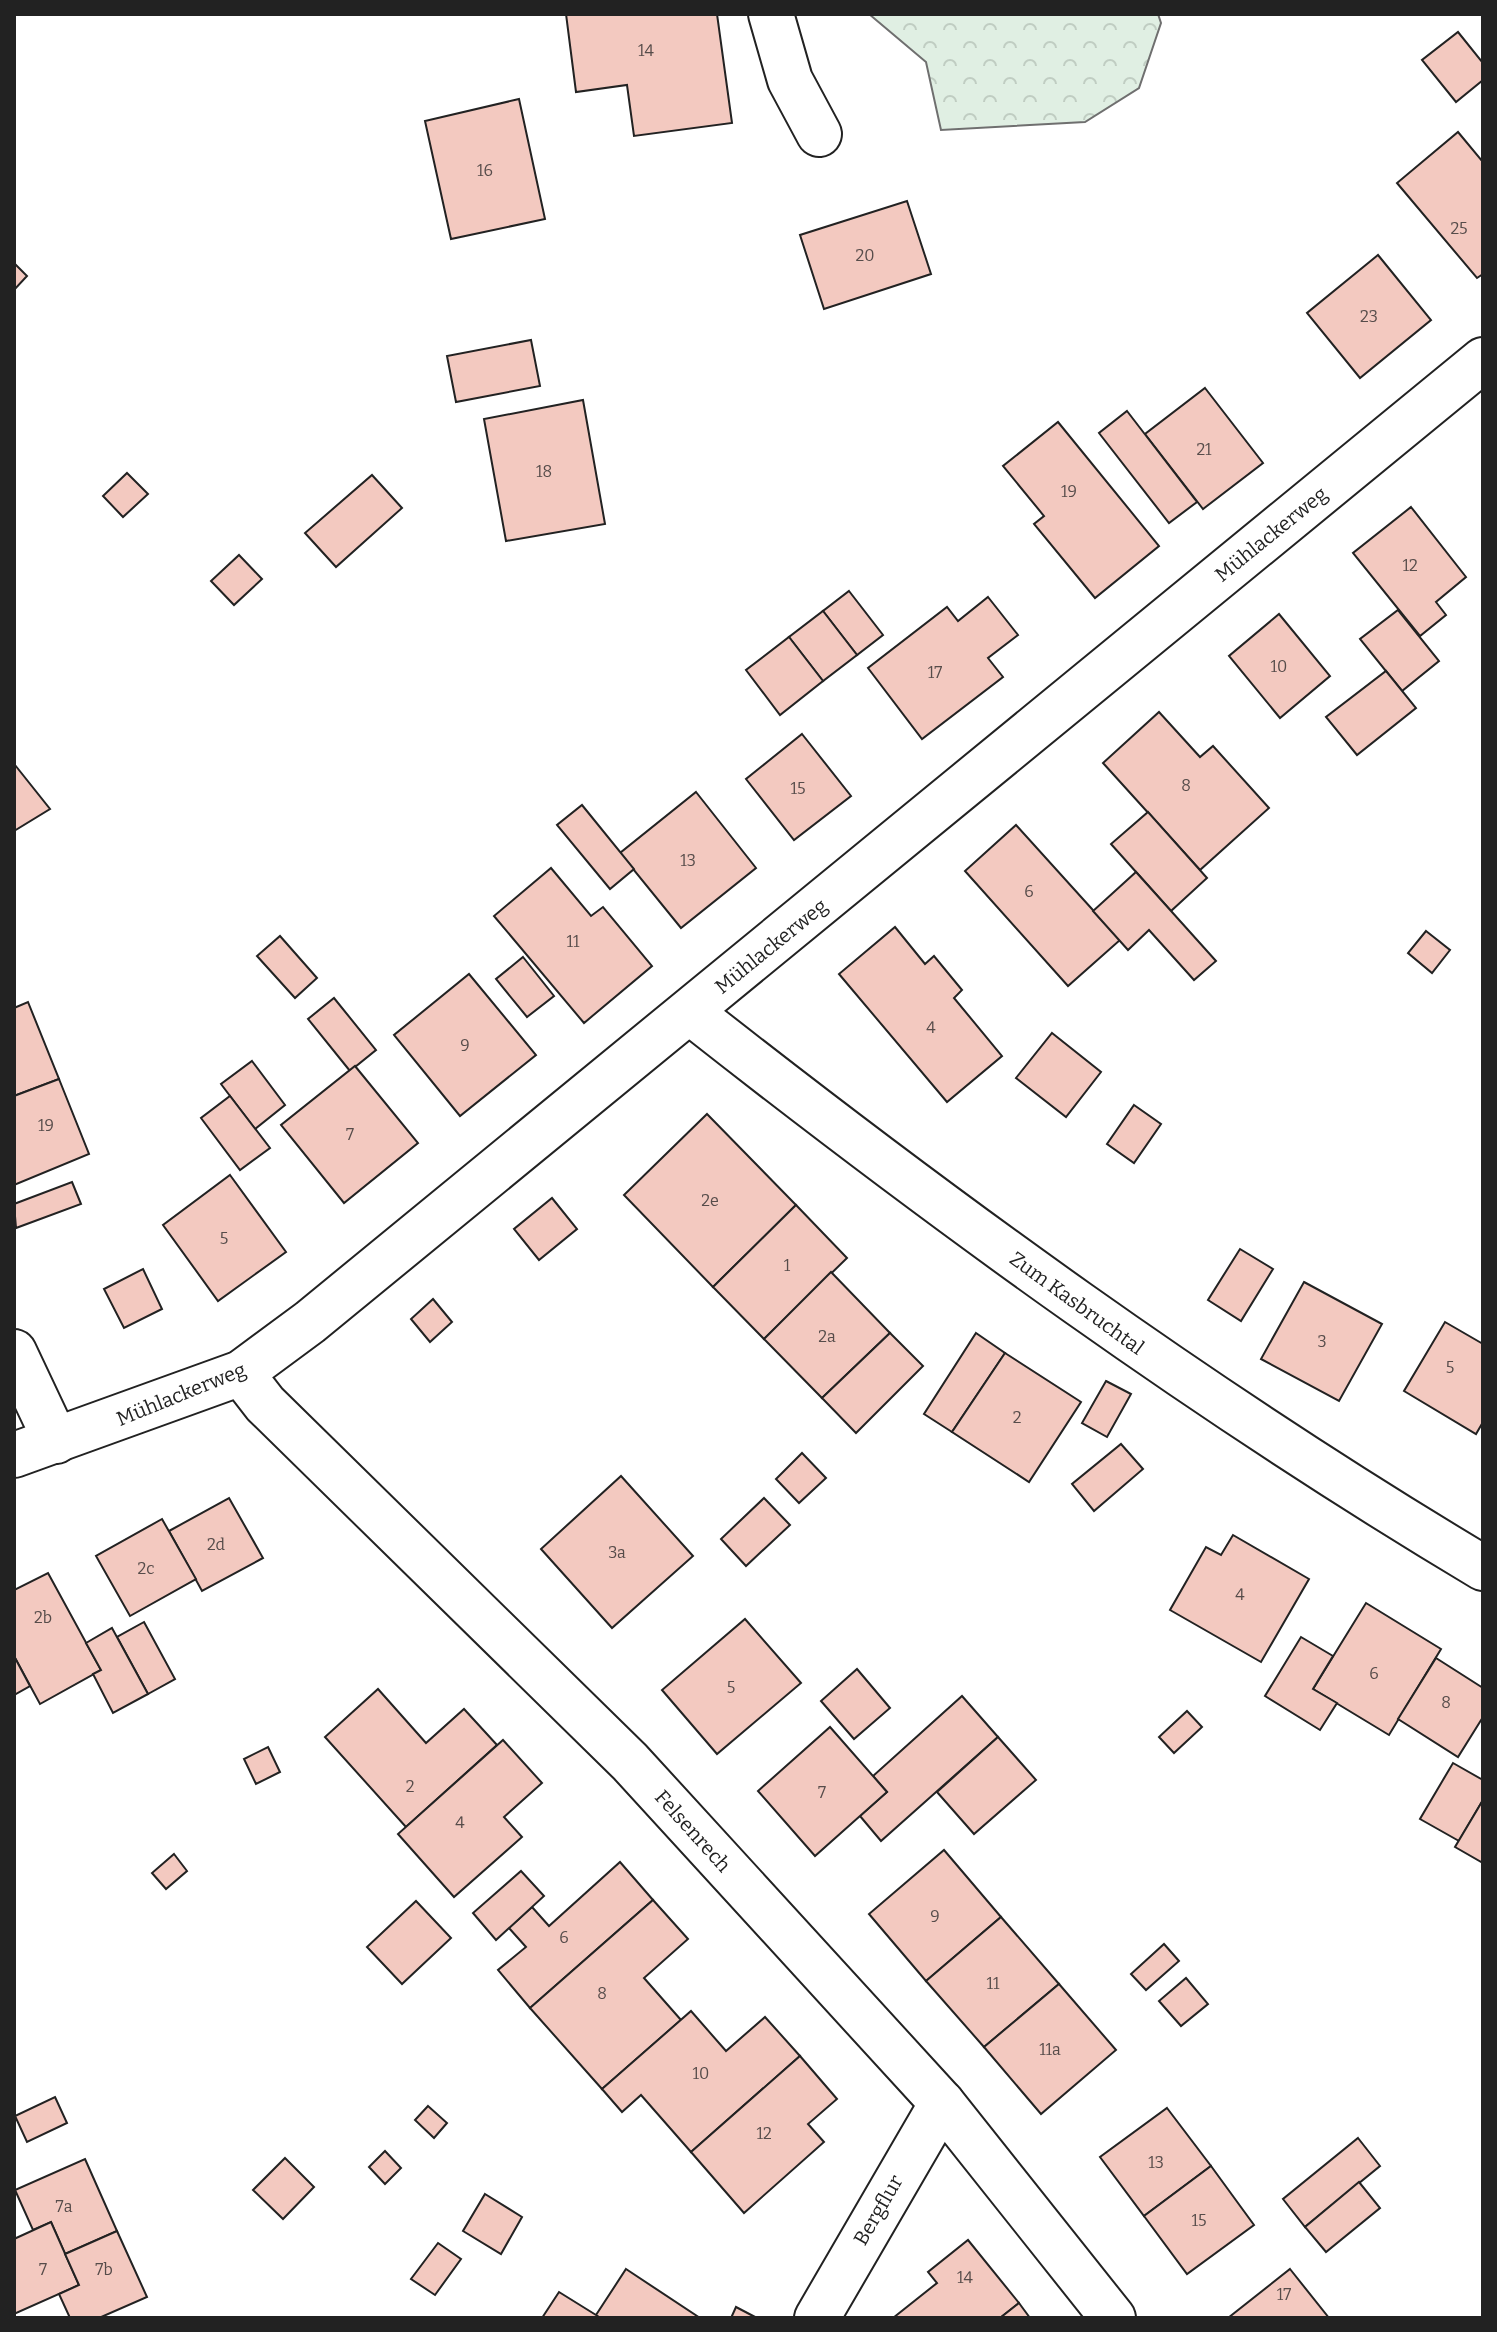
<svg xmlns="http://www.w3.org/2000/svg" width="1497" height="2332" viewBox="0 0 1497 2332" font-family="Bitter,serif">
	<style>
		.park { fill: url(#park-crowns); stroke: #6f6f6f; stroke-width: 2 }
		.building { fill: #f3c9c0; stroke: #222; stroke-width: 2 }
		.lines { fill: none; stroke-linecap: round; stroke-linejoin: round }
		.street-casing { stroke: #222; stroke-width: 48 }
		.street { stroke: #fff; stroke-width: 44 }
		.labels { text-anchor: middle; stroke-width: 6; stroke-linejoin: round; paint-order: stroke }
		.number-label { font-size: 16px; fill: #564c4a }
		.street-label { font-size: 20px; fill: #222; stroke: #fff }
	</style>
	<defs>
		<pattern id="park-crowns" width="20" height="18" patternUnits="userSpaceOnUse" patternTransform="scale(2)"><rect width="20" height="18" fill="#e0efe3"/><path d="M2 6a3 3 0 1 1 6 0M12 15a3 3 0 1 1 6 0" fill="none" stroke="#c0cdc2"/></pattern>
	</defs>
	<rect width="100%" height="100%" fill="#fff"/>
	<path class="park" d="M869,14h289l3,9 -22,65 -54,34 -144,8 -15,-68z"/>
	<g class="building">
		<path d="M566,14h151l15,109 -98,13 -7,-51 -51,7z"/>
		<path d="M1458,32l25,31v17l-27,22 -34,-42z"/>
		<path d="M519,99l26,120 -94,20 -26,-118z"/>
		<path d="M1458,132l25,30v112l-6,4 -80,-95z"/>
		<path d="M907,201l24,73 -107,35 -24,-74z"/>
		<path d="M1378,255l53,65 -71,58 -53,-65z"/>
		<path d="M14,263l13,13 -13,14z"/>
		<path d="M531,340l9,46 -84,16 -9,-46z"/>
		<path d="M1205,388l58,75 -60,46 -58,-75z"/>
		<path d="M583,400l22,124 -99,17 -22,-122z"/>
		<path d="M1127,411l70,91 -28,21 -70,-90z"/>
		<path d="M1058,422l101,124 -64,52 -61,-74 10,-8 -41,-50z"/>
		<path d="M127,473l21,21 -25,23 -20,-21z"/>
		<path d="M372,475l30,33 -66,59 -31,-34z"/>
		<path d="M1411,507l55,70 -30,25 10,13 -26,21 -67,-83z"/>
		<path d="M239,555l23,24 -28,26 -23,-24z"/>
		<path d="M849,591l34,44 -26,20 -34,-44z"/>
		<path d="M988,597l30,38 -30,23 15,19 -81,62 -54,-71 79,-61 11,14z"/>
		<path d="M1398,610l41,51 -37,30 -42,-52z"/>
		<path d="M823,611l34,44 -34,26 -34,-44z"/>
		<path d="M1279,614l51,62 -50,42 -51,-62z"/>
		<path d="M789,637l34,44 -43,34 -34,-45z"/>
		<path d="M1386,671l30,37 -59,47 -31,-38z"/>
		<path d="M1159,712l41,45 13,-11 56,62 -69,62 -97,-107z"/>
		<path d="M802,734l49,62 -57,44 -48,-61z"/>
		<path d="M15,765l35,44 -36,22v-65z"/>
		<path d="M696,792l60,76 -75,60 -61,-75z"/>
		<path d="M582,805l52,64 -24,20 -53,-64z"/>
		<path d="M1148,812l59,66 -36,33 -60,-67z"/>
		<path d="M1016,825l104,115 -52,46 -103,-115z"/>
		<path d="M551,868l40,48 12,-9 49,59 -68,57 -90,-107z"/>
		<path d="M1136,872l80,89 -22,19 -45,-50 -21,20 -35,-39z"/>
		<path d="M895,927l30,37 9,-8 28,34 -8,8 48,58 -55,46 -108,-128z"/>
		<path d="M1426,931l24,19 -18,23 -24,-20z"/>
		<path d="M280,936l37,42 -22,20 -38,-42z"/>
		<path d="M523,957l31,39 -27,21 -31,-38z"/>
		<path d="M469,974l67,81 -76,61 -66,-81z"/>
		<path d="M334,998l42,52 -26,21 -42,-52z"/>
		<path d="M28,1002l31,77 -45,17v-88z"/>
		<path d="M1052,1033l49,39 -35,45 -50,-39z"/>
		<path d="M252,1061l33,44 -30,24 -34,-45z"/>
		<path d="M355,1066l63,77 -74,60 -63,-78z"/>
		<path d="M59,1079l30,75 -75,31v-89z"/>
		<path d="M230,1096l40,52 -30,22 -39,-52z"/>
		<path d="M1134,1105l27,19 -27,39 -27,-19z"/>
		<path d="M707,1114l89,91 -83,82 -89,-92z"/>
		<path d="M230,1175l56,77 -68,49 -55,-76z"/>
		<path d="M72,1182l9,22 -65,24 -2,-24z"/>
		<path d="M552,1198l25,31 -38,31 -25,-31z"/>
		<path d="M796,1205l51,53 -83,81 -51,-52z"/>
		<path d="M1240,1249l33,20 -32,52 -33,-21z"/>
		<path d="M143,1269l19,40 -38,19 -20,-39z"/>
		<path d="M831,1272l59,61 -68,65 -58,-59z"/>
		<path d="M1304,1282l78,42 -43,77 -78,-42z"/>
		<path d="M433,1299l19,23 -22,20 -19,-23z"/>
		<path d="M1445,1322l38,22v78l-7,12 -72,-43z"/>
		<path d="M890,1333l33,33 -67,67 -34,-35z"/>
		<path d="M976,1333l29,20 -53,79 -28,-18z"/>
		<path d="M1005,1353l76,49 -52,80 -77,-50z"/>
		<path d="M1106,1381l25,13 -24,43 -25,-14z"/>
		<path d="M1121,1444l22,25 -49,42 -22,-27z"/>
		<path d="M802,1453l24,25 -27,25 -23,-24z"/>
		<path d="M621,1476l72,80 -81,72 -71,-79z"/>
		<path d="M229,1498l34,60 -61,33 -33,-60z"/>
		<path d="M764,1498l26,27 -44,41 -25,-27z"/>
		<path d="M162,1519l34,60 -66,37 -34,-60z"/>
		<path d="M1233,1535l76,44 -48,83 -91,-52 36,-63 15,8z"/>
		<path d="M48,1573l53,97 -61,34 -26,-48v-66z"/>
		<path d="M1366,1603l75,46 -52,86 -76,-46z"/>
		<path d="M745,1619l56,64 -84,71 -55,-64z"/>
		<path d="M144,1622l31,57 -27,15 -31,-57z"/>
		<path d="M112,1628l36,66 -35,19 -20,-39 8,-4 -15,-27z"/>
		<path d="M1301,1637l32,19 -20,33 24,14 -17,27 -55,-34z"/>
		<path d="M14,1656l16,30 -16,9z"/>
		<path d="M1436,1658l47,30v29l-25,40 -60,-38z"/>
		<path d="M857,1669l33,39 -36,31 -33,-38z"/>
		<path d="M378,1689l48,54 38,-34 33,36 -91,82 -81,-90z"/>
		<path d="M962,1696l36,41 -117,104 -21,-25 27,-24 -14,-16z"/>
		<path d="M1187,1711l15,16 -28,26 -15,-16z"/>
		<path d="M830,1727l57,65 -72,64 -57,-65z"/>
		<path d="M998,1737l38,43 -62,54 -37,-42z"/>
		<path d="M503,1740l39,43 -38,34 18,20 -68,60 -56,-63z"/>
		<path d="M268,1747l12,25 -24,12 -12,-25z"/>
		<path d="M1453,1763l30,17v20l-24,41 -39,-22z"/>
		<path d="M1483,1800v63l-28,-16z"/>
		<path d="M944,1850l57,67 -75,64 -57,-67z"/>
		<path d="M174,1854l13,17 -21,18 -14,-16z"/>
		<path d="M620,1862l33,38 -123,108 -32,-38 28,-23 -17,-19 23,-21 17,19z"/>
		<path d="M521,1871l23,25 -48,44 -23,-27z"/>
		<path d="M653,1900l35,39 -44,39 37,42 -79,69 -72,-81z"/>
		<path d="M416,1901l35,37 -49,46 -35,-37z"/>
		<path d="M1001,1917l58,67 -75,63 -58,-66z"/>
		<path d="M1164,1944l15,17 -33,29 -15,-16z"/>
		<path d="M1186,1978l22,26 -27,22 -22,-25z"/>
		<path d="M1059,1984l57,66 -75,64 -57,-67z"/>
		<path d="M691,2011l35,40 39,-34 35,39 -109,96 -50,-57 -19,17 -20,-23z"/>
		<path d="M800,2056l37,43 -29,25 16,18 -80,71 -53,-61z"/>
		<path d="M55,2097l12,26 -40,19 -12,-26z"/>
		<path d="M428,2106l19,17 -13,15 -19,-18z"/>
		<path d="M1167,2108l44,58 -67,50 -44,-59z"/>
		<path d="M1358,2138l22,28 -75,61 -22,-28z"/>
		<path d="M385,2151l16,17 -16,16 -16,-17z"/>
		<path d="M285,2158l29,29 -31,32 -30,-29z"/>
		<path d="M85,2159l32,72 -52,23 -14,-32 -18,8 -18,-40z"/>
		<path d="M1211,2166l43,59 -67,49 -43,-58z"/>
		<path d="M1359,2182l21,26 -54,44 -21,-25z"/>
		<path d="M485,2194l37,23 -21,37 -38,-23z"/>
		<path d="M51,2222l28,63 -65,29v-75z"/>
		<path d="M117,2231l30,66 -48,21h-29l-11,-24 20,-9 -14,-31z"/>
		<path d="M968,2240l51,63 -19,15h-107l44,-35 -9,-11z"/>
		<path d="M438,2243l23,16 -26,36 -24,-16z"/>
		<path d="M626,2269l74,49h-100l-4,-3z"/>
		<path d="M1290,2269l39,49h-101z"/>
		<path d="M559,2292l37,23 4,3h-58z"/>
		<path d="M1019,2303l11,15h-30z"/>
		<path d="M736,2307l21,11h-26z"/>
	</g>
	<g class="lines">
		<g class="street-casing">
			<g id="street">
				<path d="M771,14l19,66 29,54"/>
				<path d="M690,1012c254,200 515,390 793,556"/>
				<path d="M14,1352l42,89"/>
				<path d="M241,1373l24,31 365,358 312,341 171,215"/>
				<path d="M14,1455l227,-82 69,-51 1173,-962"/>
				<path d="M817,2318l125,-215"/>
			</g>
		</g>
		<use href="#street" class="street"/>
	</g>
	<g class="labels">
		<g class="number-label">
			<text x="646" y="56">14</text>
			<text x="485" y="176">16</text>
			<text x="1459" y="234">25</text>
			<text x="865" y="261">20</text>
			<text x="1369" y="322">23</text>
			<text x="1204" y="455">21</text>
			<text x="544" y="477">18</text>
			<text x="1069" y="497">19</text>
			<text x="1410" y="571">12</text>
			<text x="1279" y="672">10</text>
			<text x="935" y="678">17</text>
			<text x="1186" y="791">8</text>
			<text x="798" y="794">15</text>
			<text x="688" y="866">13</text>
			<text x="1029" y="897">6</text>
			<text x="573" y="947">11</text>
			<text x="931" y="1033">4</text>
			<text x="465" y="1051">9</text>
			<text x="46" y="1131">19</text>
			<text x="350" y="1140">7</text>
			<text x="710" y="1206">2e</text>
			<text x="224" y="1244">5</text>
			<text x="787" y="1271">1</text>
			<text x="827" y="1342">2a</text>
			<text x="1322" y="1347">3</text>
			<text x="1450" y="1373">5</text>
			<text x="1017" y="1423">2</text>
			<text x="216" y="1550">2d</text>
			<text x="617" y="1558">3a</text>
			<text x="146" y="1574">2c</text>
			<text x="1240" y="1600">4</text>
			<text x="43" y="1623">2b</text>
			<text x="1374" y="1679">6</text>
			<text x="731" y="1693">5</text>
			<text x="1446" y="1708">8</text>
			<text x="410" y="1792">2</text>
			<text x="822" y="1798">7</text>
			<text x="460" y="1828">4</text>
			<text x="935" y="1922">9</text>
			<text x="564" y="1943">6</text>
			<text x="993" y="1989">11</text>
			<text x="602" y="1999">8</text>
			<text x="1050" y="2055">11a</text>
			<text x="701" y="2079">10</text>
			<text x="764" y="2139">12</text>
			<text x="1156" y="2168">13</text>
			<text x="64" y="2212">7a</text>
			<text x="1199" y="2226">15</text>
			<text x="43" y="2275">7</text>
			<text x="104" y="2275">7b</text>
			<text x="965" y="2283">14</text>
			<text x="1284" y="2300">17</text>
		</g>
		<g class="street-label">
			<text transform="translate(1271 534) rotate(-39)" y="7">Mühlackerweg</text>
			<text transform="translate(771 946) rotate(-39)" y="7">Mühlackerweg</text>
			<text transform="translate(1077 1303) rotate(36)" y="7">Zum Kasbruchtal</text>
			<text transform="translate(181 1394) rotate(-22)" y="7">Mühlackerweg</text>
			<text transform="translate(693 1831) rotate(48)" y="7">Felsenrech</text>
			<text transform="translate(878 2210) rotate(-60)" y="7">Bergflur</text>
		</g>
	</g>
	<rect width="1497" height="2332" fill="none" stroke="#222222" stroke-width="32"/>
</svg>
